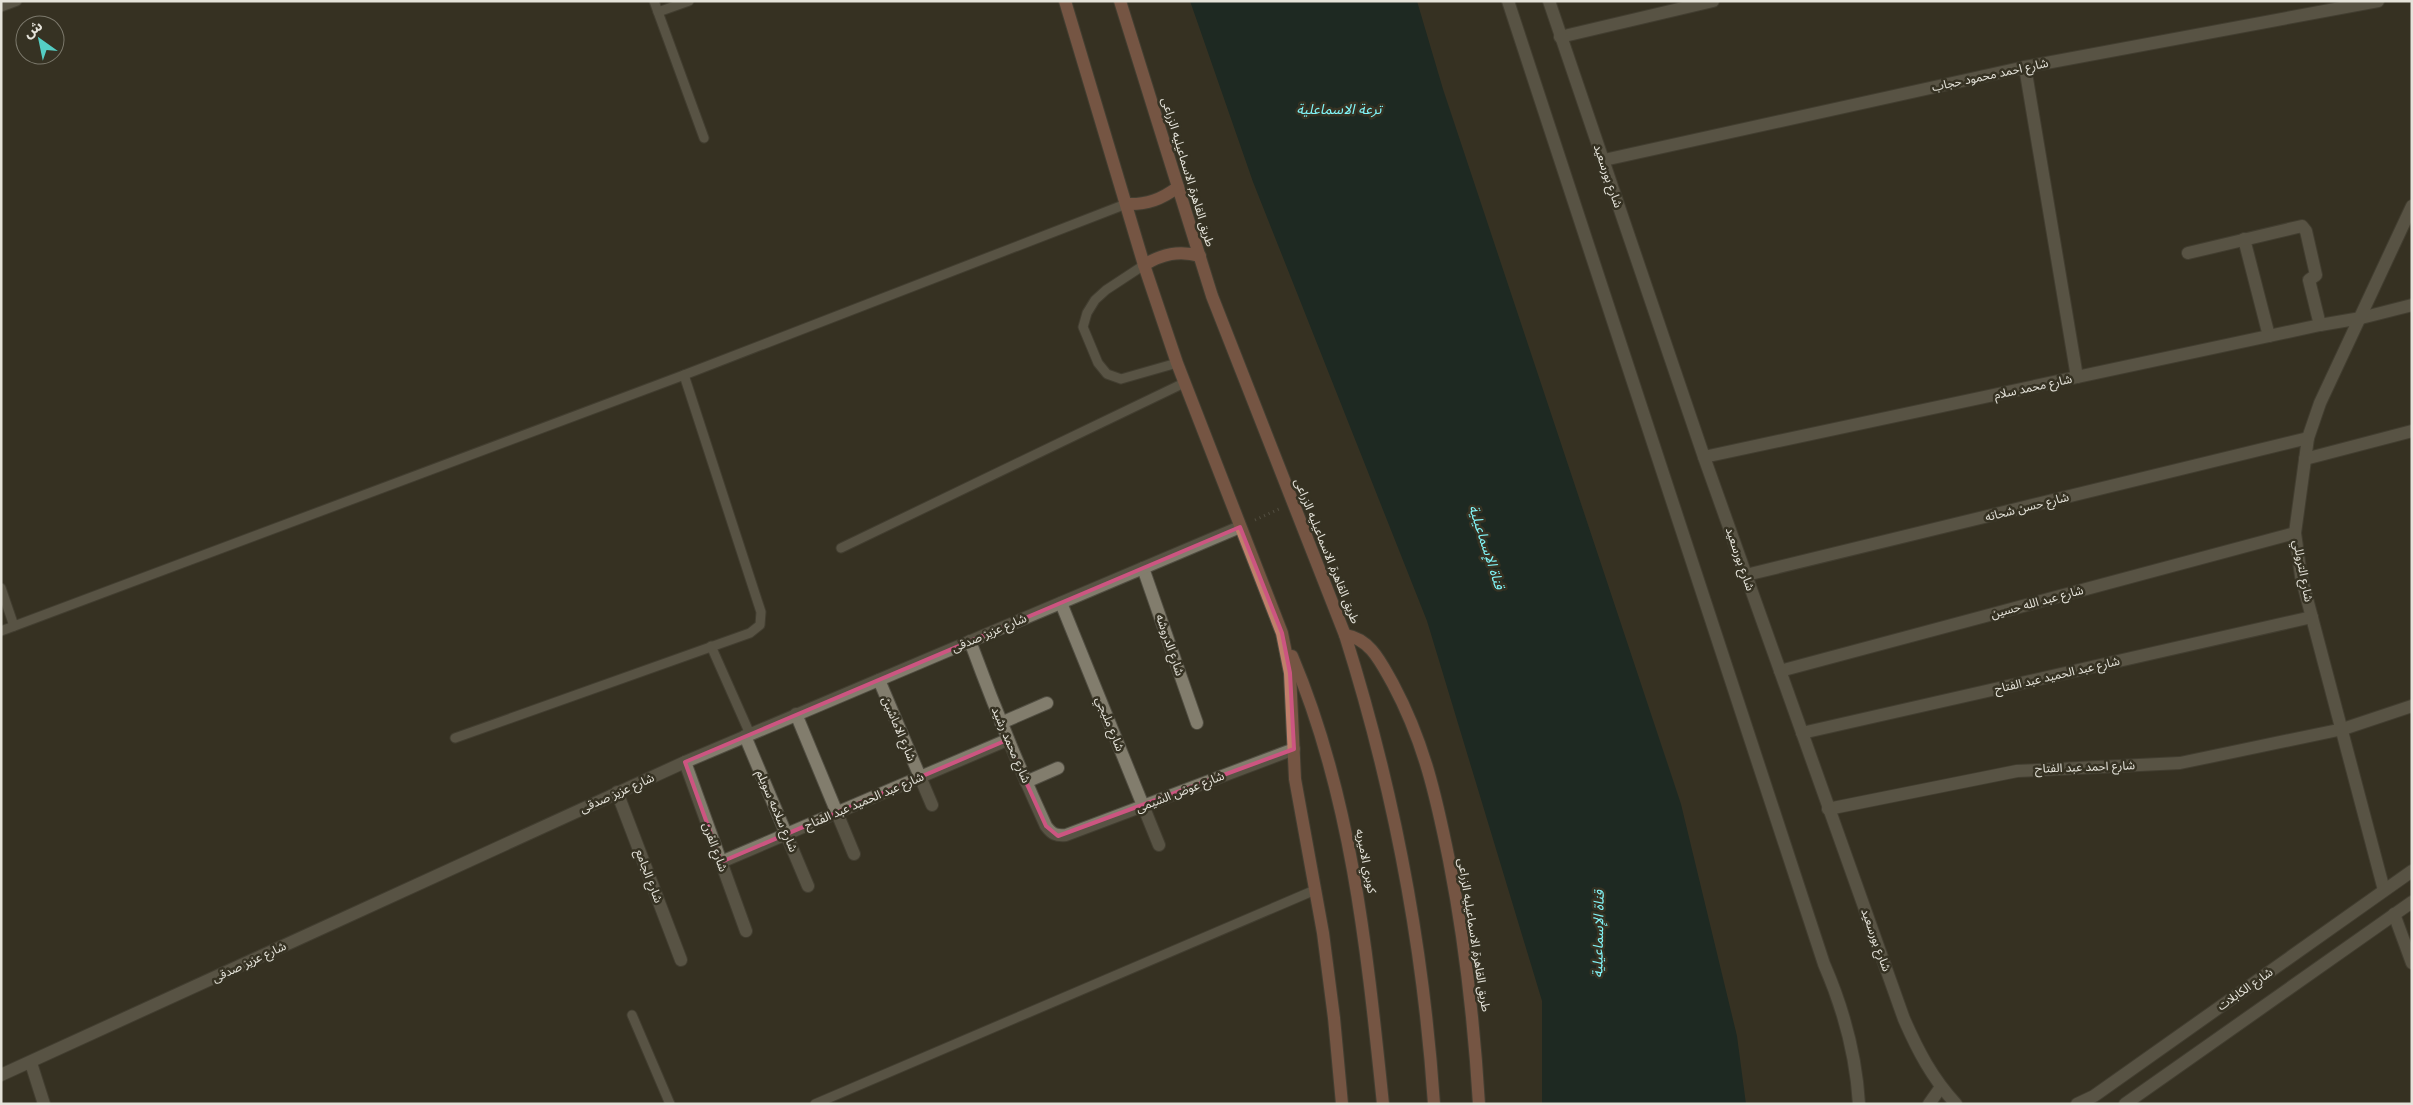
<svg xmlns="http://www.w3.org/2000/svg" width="2413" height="1105" viewBox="0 0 2413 1105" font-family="'PT Sans','Noto Sans Arabic',sans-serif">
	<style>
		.water { fill: #002022 }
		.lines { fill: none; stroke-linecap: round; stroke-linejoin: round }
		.service-casing { stroke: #514e42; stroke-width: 11 }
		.minor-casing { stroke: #514e42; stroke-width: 14 }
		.tertiary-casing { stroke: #514e42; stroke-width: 14 }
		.secondary-casing { stroke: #514e42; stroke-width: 14 }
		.primary-casing { stroke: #514e42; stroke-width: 14 }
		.path { stroke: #757265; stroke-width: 3; stroke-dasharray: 1 4; stroke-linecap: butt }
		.service { stroke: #827d6d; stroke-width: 9 }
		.minor { stroke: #827d6d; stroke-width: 12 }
		.tertiary { stroke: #827d6d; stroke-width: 12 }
		.secondary { stroke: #827d6d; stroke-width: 12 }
		.primary { stroke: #c0806b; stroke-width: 12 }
		.marked { fill: none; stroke: #cc5581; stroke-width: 4; stroke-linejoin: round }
		.labels { text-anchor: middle; stroke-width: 5; stroke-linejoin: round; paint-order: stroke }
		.street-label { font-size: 12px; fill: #e5e3da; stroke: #363223 }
		.water-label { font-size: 14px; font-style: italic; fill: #82f6f9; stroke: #363223 }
	</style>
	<rect width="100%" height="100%" fill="#363223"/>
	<path class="water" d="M1190,1h227l26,88 238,715 56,232 9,68h-204v-103l-115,-380 -174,-439z"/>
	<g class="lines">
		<g class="service-casing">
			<g id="service">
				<path d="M654,1l50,137"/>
				<path d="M1,7l16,-6"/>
				<path d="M658,12l31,-11"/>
				<path d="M1144,265l-38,25 -11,10 -8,13 -4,14 15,36 9,11 14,5 56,-16"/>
				<path d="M841,548l343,-165"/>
				<path d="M1,588l13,38"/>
				<path d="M1,631l683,-256 442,-171"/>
				<path d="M711,646l39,88"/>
				<path d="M455,738l295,-105 10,-8 1,-13 -77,-237"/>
				<path d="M632,1015l38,89"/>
				<path d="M815,1104l500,-214"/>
			</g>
		</g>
		<g class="minor-casing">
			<g id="minor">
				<path d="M1560,37l153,-36"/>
				<path d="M2025,67l52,310"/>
				<path d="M1604,160l421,-93 353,-66"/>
				<path d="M2244,239l25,97"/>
				<path d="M2188,253l114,-27 4,5 10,44 -7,5 11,45"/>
				<path d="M1704,457l616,-132 41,-7 51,-13"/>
				<path d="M2305,459l107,-28"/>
				<path d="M1143,568l54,155"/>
				<path d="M1746,575l562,-137"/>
				<path d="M1061,603l98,242"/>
				<path d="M970,641c23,63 48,124 76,185 6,8 10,10 20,9l228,-86"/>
				<path d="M1780,671l515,-138"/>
				<path d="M879,680l53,125"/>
				<path d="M796,714l58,140"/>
				<path d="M1001,723l46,-20"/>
				<path d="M1802,733l510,-116"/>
				<path d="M745,736l63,150"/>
				<path d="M685,762l61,169"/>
				<path d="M1026,782l32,-14"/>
				<path d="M617,792l64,168"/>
				<path d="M1828,809l189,-38 163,-8 163,-34 69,-23"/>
				<path d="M721,862l286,-122"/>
				<path d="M2394,914l18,49"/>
				<path d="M31,1063l13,41"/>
			</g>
		</g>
		<g class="tertiary-casing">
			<g id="tertiary">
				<path d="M2384,890l-83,-314 -6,-43 13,-95 12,-35 92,-197"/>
				<path d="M1,1075l684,-313 555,-235"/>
			</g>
		</g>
		<g class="secondary-casing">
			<g id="secondary">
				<path d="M1508,1l316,963c20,46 32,90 35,140"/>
				<path d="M1549,1l155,456 200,562c14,32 28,59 52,85"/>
				<path d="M1929,1104l12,-17"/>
				<path d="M2077,1104l17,-8 318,-225"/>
				<path d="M2125,1104l287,-202"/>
			</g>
		</g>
		<g class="primary-casing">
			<g id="primary">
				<path d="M1065,1l79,264 33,98 105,270 8,40 5,106 28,154 11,85 8,86"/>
				<path d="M1120,1l92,295 133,339c49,155 78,306 89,469"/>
				<path d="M1126,204c21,1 36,-5 52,-17"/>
				<path d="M1144,265c18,-11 35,-15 56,-9"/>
				<path d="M1345,635c26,4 36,28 48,49 31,58 43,112 56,176 16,81 25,162 30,244"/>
				<path d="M1292,656c60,142 75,295 91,448"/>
			</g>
		</g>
		<path class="path" d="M1255,520l24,-11"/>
		<use href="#service" class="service"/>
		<use href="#minor" class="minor"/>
		<use href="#tertiary" class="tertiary"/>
		<use href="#secondary" class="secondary"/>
		<use href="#primary" class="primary"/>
	</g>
	<path d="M0 0H2413V1105H0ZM1240,527l42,106 8,40 4,76 -236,87 -12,-10 -39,-86 -286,122 -36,-100z" fill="#363223" fill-opacity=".55" fill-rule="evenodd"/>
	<path class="marked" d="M1240,527l42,106 8,40 4,76 -236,87 -12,-10 -39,-86 -286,122 -36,-100z"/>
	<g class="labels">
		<g class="street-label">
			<text transform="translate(1990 75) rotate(-12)" y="4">شارع احمد محمود حجاب</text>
			<text transform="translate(1188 172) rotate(73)" y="4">طريق القاهرة, الاسماعيليه الزراعى</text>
			<text transform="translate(1608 176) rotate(71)" y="4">شارع بورسعيد</text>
			<text transform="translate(2033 387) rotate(-12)" y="4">شارع محمد سلام</text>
			<text transform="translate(2027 507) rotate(-14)" y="4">شارع حسن شحاته</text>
			<text transform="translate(1327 551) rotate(68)" y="4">طريق القاهرة, الاسماعيليه الزراعى</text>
			<text transform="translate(1740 559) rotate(71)" y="4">شارع بورسعيد</text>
			<text transform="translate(2303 571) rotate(79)" y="4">شارع التروللي</text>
			<text transform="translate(2037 602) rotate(-15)" y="4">شارع عبد الله حسين</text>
			<text transform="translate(989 633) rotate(-23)" y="4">شارع عزيز صدقى</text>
			<text transform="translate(1170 645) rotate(71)" y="4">شارع الدروشه</text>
			<text transform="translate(2057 675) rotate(-13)" y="4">شارع عبد الحميد عبد الفتاح</text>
			<text transform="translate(1110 724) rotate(68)" y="4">شارع مليجي</text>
			<text transform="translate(899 729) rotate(67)" y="4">شارع الاماشين</text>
			<text transform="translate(1011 745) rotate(67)" y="4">شارع محمد رشيد</text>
			<text transform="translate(2085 767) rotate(-2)" y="4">شارع احمد عبد الفتاح</text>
			<text transform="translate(1180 792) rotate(-21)" y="4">شارع عوض الشيمى</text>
			<text transform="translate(617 793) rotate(-24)" y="4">شارع عزيز صدقى</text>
			<text transform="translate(864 801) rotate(-23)" y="4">شارع عبد الحميد عبد الفتاح</text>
			<text transform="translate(777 811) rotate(67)" y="4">شارع سلامه سويلم</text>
			<text transform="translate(715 847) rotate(70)" y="4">شارع الفرن</text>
			<text transform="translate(1366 861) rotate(79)" y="4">كوبري الاميريه</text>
			<text transform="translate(649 876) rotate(69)" y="4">شارع الجامع</text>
			<text transform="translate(1474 935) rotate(81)" y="4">طريق القاهرة, الاسماعيليه الزراعى</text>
			<text transform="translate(1876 940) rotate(70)" y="4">شارع بورسعيد</text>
			<text transform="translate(249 962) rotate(-25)" y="4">شارع عزيز صدقى</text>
			<text transform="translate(2245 989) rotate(-35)" y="4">شارع الكابلات</text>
		</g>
		<g class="water-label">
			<text x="1339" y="114">ترعة الاسماعلية</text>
			<text transform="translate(1487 547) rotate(72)" y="5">قناة الإسماعيلية</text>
			<text transform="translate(1598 934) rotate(-89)" y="5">قناة الإسماعيلية</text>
		</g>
	</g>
	<rect width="2413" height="1105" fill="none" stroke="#e5e3da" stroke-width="5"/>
	<g transform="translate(40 40) rotate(327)"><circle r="24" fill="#363223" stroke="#7c796c"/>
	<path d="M0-4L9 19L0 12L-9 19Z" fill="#55cec4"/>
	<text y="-8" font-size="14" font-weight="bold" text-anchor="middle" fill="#e5e3da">ش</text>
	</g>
</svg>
